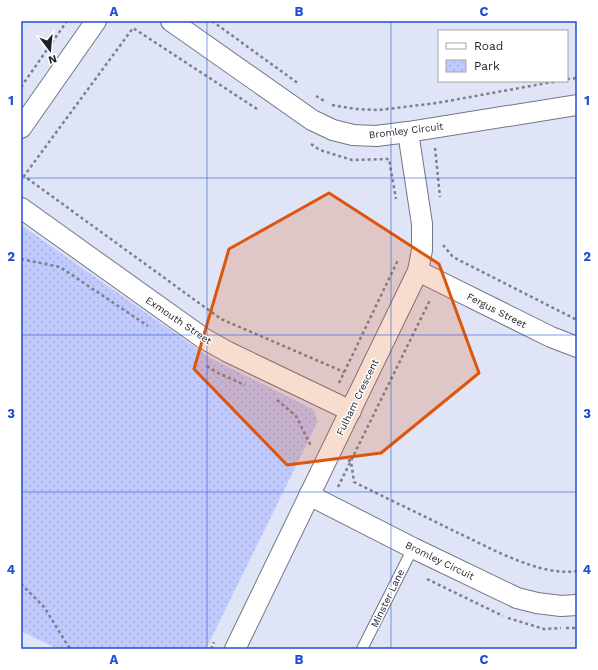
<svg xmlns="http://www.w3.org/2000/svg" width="598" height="670" viewBox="0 0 598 670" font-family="'Work Sans',sans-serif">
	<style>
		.park { fill: url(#park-dots) }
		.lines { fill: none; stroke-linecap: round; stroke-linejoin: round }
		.service-casing { stroke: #737687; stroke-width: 12 }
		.minor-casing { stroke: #737687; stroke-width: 22 }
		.path { stroke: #7c7f8c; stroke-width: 2.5; stroke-dasharray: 3 3; stroke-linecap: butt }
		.service { stroke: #fff; stroke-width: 10 }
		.minor { stroke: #fff; stroke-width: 20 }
		.marked { fill: #de560d; fill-opacity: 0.2; stroke: #de560d; stroke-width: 3; stroke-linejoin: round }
		.grid { fill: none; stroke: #1d4ed8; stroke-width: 1; stroke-opacity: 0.55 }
		.labels { text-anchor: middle; stroke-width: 3; stroke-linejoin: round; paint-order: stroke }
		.street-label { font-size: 10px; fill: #1e1f26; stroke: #fff }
		.neatline { fill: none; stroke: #1d4ed8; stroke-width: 1.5 }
		.grid-label { font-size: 13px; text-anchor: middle; font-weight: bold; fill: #1d4ed8 }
	</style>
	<defs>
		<pattern id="park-dots" width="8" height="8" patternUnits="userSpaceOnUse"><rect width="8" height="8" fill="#c1cafd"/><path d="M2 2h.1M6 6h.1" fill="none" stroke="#a5add9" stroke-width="1.8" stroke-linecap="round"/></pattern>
	</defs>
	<rect width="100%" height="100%" fill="#e0e4f7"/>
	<path class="park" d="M21,225l191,134 101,50 5,12 -112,228h-148l-37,-18z"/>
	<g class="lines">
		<g class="service-casing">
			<path id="service" d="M362,649l51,-101"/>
		</g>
		<g class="minor-casing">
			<g id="minor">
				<path d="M171,21l141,99 21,10 20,5 23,1 32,-4 169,-27"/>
				<path d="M21,128l75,-107"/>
				<path d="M21,208l182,130 25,14 123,59"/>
				<path d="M418,271l133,66 26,10"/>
				<path d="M309,495l104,53 104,50 20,5 24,3 16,-1"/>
				<path d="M235,649l183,-378 4,-21v-26l-14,-92"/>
			</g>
		</g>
		<g class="path">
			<path d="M212,21l87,63"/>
			<path d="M567,79l10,-1"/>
			<path d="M21,87l46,-66"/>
			<path d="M316,96l10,6"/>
			<path d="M332,105l24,4 23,1 58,-7 121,-22"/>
			<path d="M257,109l-124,-81 -109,148 197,143 123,53"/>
			<path d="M311,144l9,6 32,10 37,-1 7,40"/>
			<path d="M435,148l5,49"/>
			<path d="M443,245l10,12 124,63"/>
			<path d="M21,259l39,8 88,59"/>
			<path d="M207,366l11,7 27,12"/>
			<path d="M339,383l59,-123"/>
			<path d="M277,400l19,16 14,28 2,1"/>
			<path d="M348,460l3,1 3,21c34,17 68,33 102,50 33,15 84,45 121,39"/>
			<path d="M338,487l92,-187"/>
			<path d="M427,579l76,37"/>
			<path d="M21,584l23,23 26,42"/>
			<path d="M508,618l36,11 17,-1"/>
			<path d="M566,628h11"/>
			<path d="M211,649l3,-7"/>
		</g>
		<use href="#service" class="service"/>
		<use href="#minor" class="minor"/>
	</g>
	<path class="marked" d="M329,193l110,71 40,109 -98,80 -94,12 -93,-96 35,-120z"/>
	<path class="grid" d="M207,21v628M391,21v628M21,178h556M21,335h556M21,492h556"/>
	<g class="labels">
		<g class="street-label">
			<text transform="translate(406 130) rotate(-7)" y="4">Bromley Circuit</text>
			<text transform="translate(497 310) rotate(27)" y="4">Fergus Street</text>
			<text transform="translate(179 320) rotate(34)" y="4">Exmouth Street</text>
			<text transform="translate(357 397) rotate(-64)" y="4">Fulham Crescent</text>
			<text transform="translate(440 560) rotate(26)" y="4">Bromley Circuit</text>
			<text transform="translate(387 598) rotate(-64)" y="4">Minster Lane</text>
		</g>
	</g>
	<rect width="598" height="670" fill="none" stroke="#ffffff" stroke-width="44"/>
	<rect x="438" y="30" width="130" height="52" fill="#ffffff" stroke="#a5a5a8"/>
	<rect x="446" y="43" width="20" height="6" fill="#ffffff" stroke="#a5a5a8"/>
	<text x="474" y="50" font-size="12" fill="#1e1f26">Road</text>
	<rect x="446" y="60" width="20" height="12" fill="url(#park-dots)" stroke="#a5a5a8"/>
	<text x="474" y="70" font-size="12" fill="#1e1f26">Park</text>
	<g transform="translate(50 50) rotate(164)" stroke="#ffffff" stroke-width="3" paint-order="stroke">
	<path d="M0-3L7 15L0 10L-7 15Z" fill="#1e1f26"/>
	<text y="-6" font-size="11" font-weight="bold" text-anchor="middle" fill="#1e1f26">N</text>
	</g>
	<rect x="22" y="22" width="554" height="626" class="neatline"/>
	<g class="grid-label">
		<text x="114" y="16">A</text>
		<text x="299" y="16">B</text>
		<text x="484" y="16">C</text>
		<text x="11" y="105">1</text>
		<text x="587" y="105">1</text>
		<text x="11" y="261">2</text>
		<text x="587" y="261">2</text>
		<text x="11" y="418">3</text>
		<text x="587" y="418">3</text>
		<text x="11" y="574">4</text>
		<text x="587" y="574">4</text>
		<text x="114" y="664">A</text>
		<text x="299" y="664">B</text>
		<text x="484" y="664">C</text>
	</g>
</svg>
